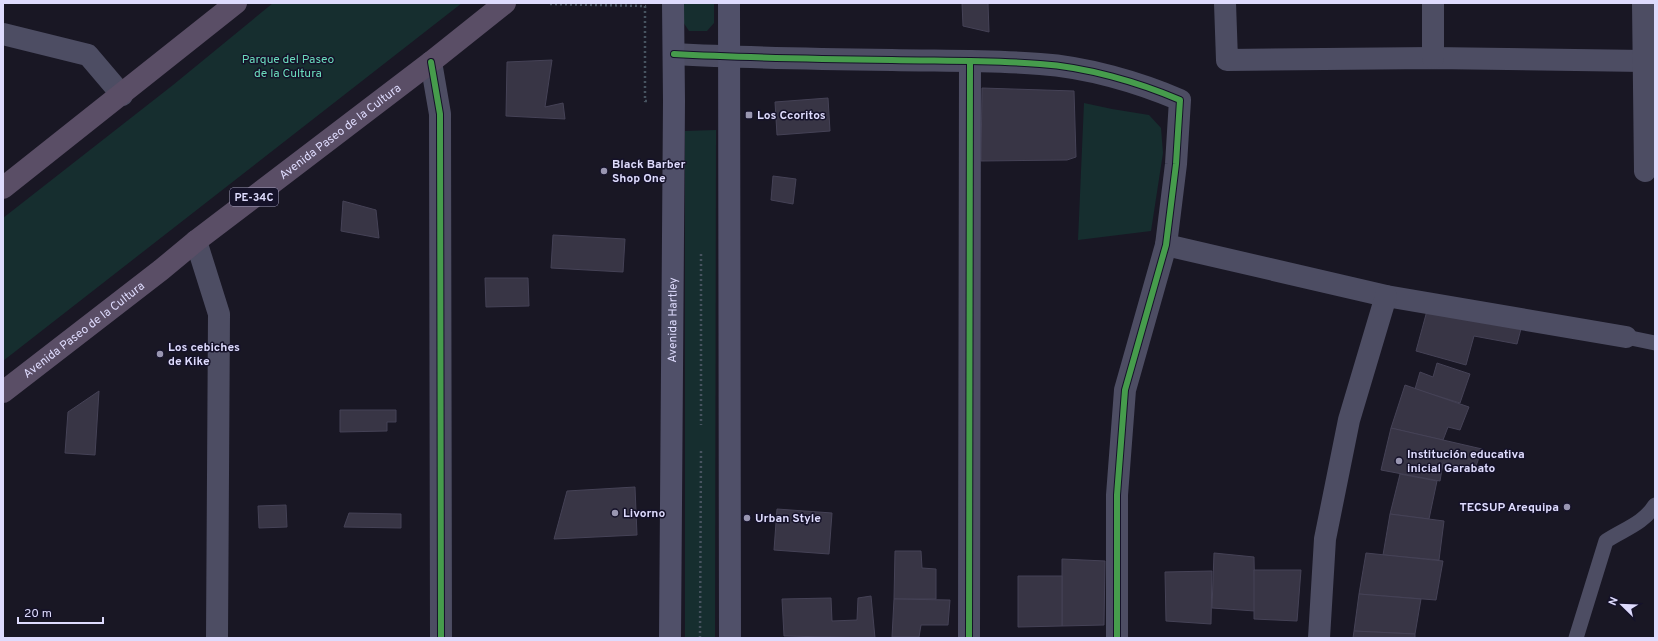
<svg xmlns="http://www.w3.org/2000/svg" width="1658" height="641" viewBox="0 0 1658 641" font-family="Overpass,sans-serif">
	<style>
		.green { fill: #162e2f }
		.building { fill: #383545; stroke: #454256 }
		.lines { fill: none; stroke-linecap: round; stroke-linejoin: round }
		.path { stroke: #475360; stroke-width: 2.5; stroke-dasharray: 2 3; stroke-linecap: butt }
		.service { stroke: #4d4d63; stroke-width: 15 }
		.minor { stroke: #4d4d63; stroke-width: 22 }
		.secondary { stroke: #505069; stroke-width: 22 }
		.trunk { stroke: #5a4e66; stroke-width: 22 }
		.cycleway-casing { stroke: #151229; stroke-width: 8 }
		.cycleway { stroke: #469c4c; stroke-width: 6 }
		.poi-dot { fill: #9996b1; stroke: #151229; stroke-width: 1.5 }
		.labels { text-anchor: middle; stroke-width: 3; stroke-linejoin: round; paint-order: stroke }
		.shield { fill: #151229; stroke: #a29fbd; stroke-width: 1 }
		.shield-label { font-size: 11px; font-weight: bold; fill: #dedbfd }
		.park-label { font-size: 12px; fill: #6adbbc; stroke: #151229 }
		.poi-label { font-size: 12px; font-weight: bold; fill: #dedbfd; stroke: #151229; text-anchor: start }
		.street-label { font-size: 12px; fill: #dedbfd; stroke: #151229 }
	</style>
	<rect width="100%" height="100%" fill="#191724"/>
	<g class="green">
		<path d="M273,3h189l-459,358v-143l170,-133z"/>
		<path d="M684,3h30v20l-7,8h-18l-6,-9z"/>
		<path d="M1084,103l28,6 37,6 12,13 2,25 -12,78 -73,9z"/>
		<path d="M716,130l-1,508h-30v-507z"/>
	</g>
	<g class="building">
		<path d="M962,3h26l1,29 -26,-6z"/>
		<path d="M552,60l-7,47 18,-4 2,16 -59,-3 1,-54z"/>
		<path d="M982,88l92,3 2,66 -9,3 -86,1z"/>
		<path d="M828,98l2,33 -53,4 -2,-33z"/>
		<path d="M773,176l23,3 -3,25 -22,-4z"/>
		<path d="M343,201l33,9 3,28 -38,-7z"/>
		<path d="M553,235l72,4 -2,33 -72,-4z"/>
		<path d="M485,278h43l1,28 -43,1z"/>
		<path d="M1428,307l94,18 -5,19 -43,-8 -8,29 -50,-14z"/>
		<path d="M1437,363l33,11 -10,29 -45,-14 5,-17 13,5z"/>
		<path d="M1405,385l64,22 -9,23 -12,-3 -5,13 -52,-12z"/>
		<path d="M99,391l-4,64 -30,-2 3,-41z"/>
		<path d="M340,410h56v12h-9v9l-47,1z"/>
		<path d="M1391,428l91,21 -7,20 -32,-6 -3,18 -59,-11z"/>
		<path d="M1400,474l37,7 -8,38 -39,-5z"/>
		<path d="M635,487l2,48 -83,4 13,-48z"/>
		<path d="M286,505l1,22 -28,1 -1,-22z"/>
		<path d="M777,509l55,4 -3,41 -55,-4z"/>
		<path d="M349,513l52,1v14l-57,-1z"/>
		<path d="M1390,514l54,7 -5,39 -56,-5z"/>
		<path d="M895,551h26l1,17 14,1v30h-42z"/>
		<path d="M1214,553l40,4 1,54 -43,-3z"/>
		<path d="M1366,553l77,8 -7,39 -77,-6z"/>
		<path d="M1062,559l43,2 -1,64 -42,1z"/>
		<path d="M1254,570h47l-4,51 -43,-2z"/>
		<path d="M1212,571l-1,53 -45,-3 -1,-49z"/>
		<path d="M1018,576h44v50l-44,1z"/>
		<path d="M1359,594l62,5 -6,35 -61,-3z"/>
		<path d="M871,596l4,42 -91,-2 -2,-37 49,-1 1,23 25,-1 1,-22z"/>
		<path d="M894,599l56,1 -2,25h-27l-2,12h-27z"/>
		<path d="M1354,631l61,3v4h-62z"/>
	</g>
	<g class="lines">
		<g class="path">
			<path d="M550,4l95,2v95h4"/>
			<path d="M701,254v171"/>
			<path d="M700,638l1,-189"/>
		</g>
		<g class="service">
			<path d="M1626,337l29,6"/>
			<path d="M1576,638l30,-97c18,-12 37,-17 49,-36"/>
		</g>
		<g class="minor">
			<path d="M1225,3l2,57 206,-2 211,3"/>
			<path d="M1643,3l2,168"/>
			<path d="M3,34l85,21 34,40"/>
			<path d="M674,54c72,4 145,5 218,6 49,1 99,0 148,4 46,3 98,18 140,36l-4,64 -10,81 -41,145 -8,105v143"/>
			<path d="M1433,58v-55"/>
			<path d="M431,62l9,52 1,524"/>
			<path d="M196,241l23,73 -2,324"/>
			<path d="M1166,245l220,51 240,41"/>
			<path d="M969,638l1,-577"/>
			<path d="M1319,638l6,-99 24,-119 37,-124"/>
		</g>
		<g class="secondary">
			<path d="M729,3l1,635"/>
			<path id="s1" d="M670,638l4,-537 -1,-98"/>
		</g>
		<g class="trunk">
			<path d="M3,188l233,-185"/>
			<path id="s2" d="M3,392l158,-122 35,-29 235,-179 74,-59"/>
		</g>
		<g class="cycleway-casing">
			<g id="cycleway">
				<path d="M674,54c72,4 145,5 218,6 49,1 99,0 148,4 46,3 98,18 140,36l-4,64 -10,81 -41,145 -8,105v143"/>
				<path d="M431,62l9,52 1,524"/>
				<path d="M969,638l1,-577"/>
			</g>
		</g>
		<use href="#cycleway" class="cycleway"/>
	</g>
	<g class="poi-dot">
		<rect x="745" y="111" width="8" height="8" rx="2"/>
		<circle cx="604" cy="171" r="4"/>
		<circle cx="160" cy="354" r="4"/>
		<circle cx="1399" cy="461" r="4"/>
		<circle cx="1567" cy="507" r="4"/>
		<circle cx="615" cy="513" r="4"/>
		<circle cx="747" cy="518" r="4"/>
	</g>
	<g class="labels">
		<rect class="shield" x="230" y="188" width="48" height="18" rx="3"/>
		<g class="shield-label">
			<text x="254" y="201">PE-34C</text>
		</g>
		<g class="park-label">
			<text x="288" y="63">Parque del Paseo<tspan x="288" dy="14">de la Cultura</tspan></text>
		</g>
		<g class="poi-label">
			<text x="757" y="119">Los Ccoritos</text>
			<text x="612" y="168">Black Barber<tspan x="612" dy="14">Shop One</tspan></text>
			<text x="168" y="351">Los cebiches<tspan x="168" dy="14">de Kike</tspan></text>
			<text x="1407" y="458">Institución educativa<tspan x="1407" dy="14">inicial Garabato</tspan></text>
			<text x="1559" y="511" text-anchor="end">TECSUP Arequipa</text>
			<text x="623" y="517">Livorno</text>
			<text x="755" y="522">Urban Style</text>
		</g>
		<g class="street-label">
			<text dy="4" stroke="none"><textPath href="#s2" startOffset="426">Avenida Paseo de la Cultura</textPath></text>
			<text dy="4" stroke="none"><textPath href="#s1" startOffset="318">Avenida Hartley</textPath></text>
			<text dy="4" stroke="none"><textPath href="#s2" startOffset="102">Avenida Paseo de la Cultura</textPath></text>
		</g>
	</g>
	<rect width="1658" height="641" fill="none" stroke="#dedbfd" stroke-width="8"/>
	<g transform="translate(1622 605) rotate(293)" stroke="#151229" stroke-width="3" paint-order="stroke">
	<path d="M0-3L7 15L0 10L-7 15Z" fill="#dedbfd"/>
	<text y="-6" font-size="11" font-weight="bold" text-anchor="middle" fill="#dedbfd">N</text>
	</g>
	<path d="M18 617v6h85v-6" fill="none" stroke="#dedbfd" stroke-width="2"/>
	<text x="24" y="617" font-size="12" fill="#dedbfd" stroke="#151229" stroke-width="3" paint-order="stroke">20 m</text>
</svg>
